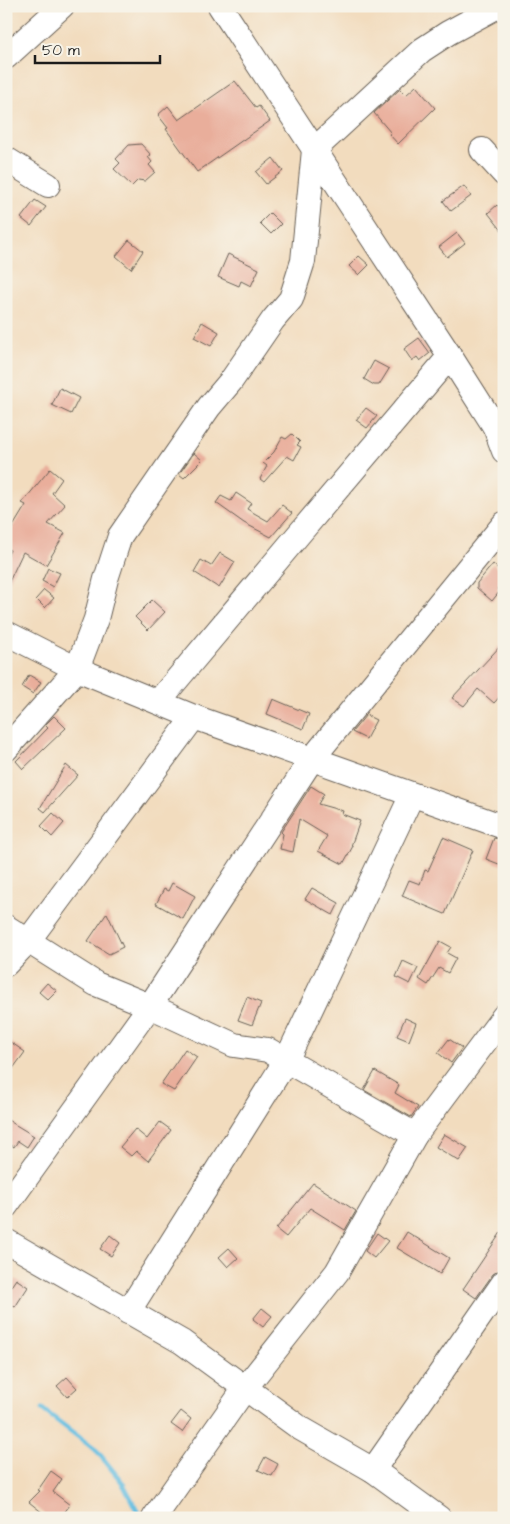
<svg xmlns="http://www.w3.org/2000/svg" width="510" height="1524" viewBox="0 0 510 1524" font-family="'Architects Daughter',sans-serif">
	<style>
		.lines { fill: none; stroke-linecap: round; stroke-linejoin: round }
		.stream { stroke: #63bee1; stroke-width: 5 }
		.building { fill: #e9ae9b }
		.minor-casing { stroke: #675f55; stroke-width: 26 }
		.minor { stroke: #fff; stroke-width: 24 }
	</style>
	<rect width="100%" height="100%" fill="#f7f3e8"/>
	<filter id="ink" filterUnits="userSpaceOnUse"><feTurbulence type="fractalNoise" baseFrequency=".02" numOctaves="2"/><feDisplacementMap in="SourceGraphic" scale="10" xChannelSelector="R" yChannelSelector="G"/><feConvolveMatrix kernelMatrix="1 2 1 2 8 2 1 2 1" color-interpolation-filters="sRGB"/></filter>
	<filter id="wash" filterUnits="userSpaceOnUse"><feTurbulence type="fractalNoise" baseFrequency=".0096" numOctaves="4" result="noise"/><feDisplacementMap in="SourceGraphic" scale="20" xChannelSelector="R" yChannelSelector="G"/><feGaussianBlur stdDeviation="1.12" result="paint"/><feColorMatrix in="noise" values="0 0 0 0 0 0 0 0 0 0 0 0 0 0 0 0 0 1.4 0 .05"/><feComposite in="paint" operator="in"/></filter>
	<g filter="url(#wash)">
		<rect width="100%" height="100%" fill="#f2dcbe"/>
		<g class="lines">
			<path class="stream" d="M42,1409l55,42 25,31 19,36"/>
		</g>
		<g id="blocks">
			<g class="building">
				<path d="M235,81l21,27 3,-2 11,15 -73,51 -31,-43 2,-1 -10,-13 10,-9 11,14z"/>
				<path d="M416,86l19,22 -37,36 -9,-10 2,-1 -17,-20 26,-24 6,6z"/>
				<path d="M141,144l10,11 -3,2 4,5 -3,3 6,7 -10,9 -7,-1 -6,6 -18,-17 6,-6 -4,-4 13,-14z"/>
				<path d="M273,158l10,13 -17,13 -10,-12z"/>
				<path d="M464,186l7,10 -20,15 -8,-10z"/>
				<path d="M35,200l11,7 -15,19 -10,-8z"/>
				<path d="M497,205l7,8v20l-16,-20z"/>
				<path d="M270,213l11,11 -10,10 -11,-11z"/>
				<path d="M457,233l8,10 -18,14 -8,-10z"/>
				<path d="M129,240l14,11 -12,18 -15,-13z"/>
				<path d="M228,254l31,15 -8,17 -10,-5 -2,5 -21,-9z"/>
				<path d="M359,256l10,9 -10,10 -10,-9z"/>
				<path d="M202,322l17,10 -8,14 -17,-9z"/>
				<path d="M419,338l11,15 -10,8 -3,-4 -5,4 -8,-12z"/>
				<path d="M374,361l15,8 -10,16h-5l-10,-6z"/>
				<path d="M60,388l19,10 -8,16 -19,-9z"/>
				<path d="M366,408l11,8 -10,12 -11,-8z"/>
				<path d="M292,434l8,8 -3,3 4,2 -7,13 -7,-4 -23,26 -4,-3 7,-13 -4,-3 11,-11 8,-15 4,2z"/>
				<path d="M194,453l8,7 -18,18 -5,-4z"/>
				<path d="M50,469l12,10 -10,14 13,12 -17,19 17,9 -19,32 -23,-13 -16,34 -1,-27 4,-9 -4,-2v-10l20,-33 -4,-2z"/>
				<path d="M236,493l15,10 -4,6 21,12 14,-16 10,8 -21,24 -27,-14 -28,-20 5,-7 10,5z"/>
				<path d="M220,553l15,9 -16,26 -25,-16 7,-12 10,6z"/>
				<path d="M493,564l11,10v8l-7,7 3,2 -8,10 -15,-13v-5z"/>
				<path d="M48,568l12,5 -7,14 -11,-6z"/>
				<path d="M44,590l10,8 -9,10 -9,-9z"/>
				<path d="M152,600l13,12 -17,18 -13,-13z"/>
				<path d="M504,642v50l-10,11 -16,-14 -14,17 -12,-8z"/>
				<path d="M29,675l12,7 -8,12 -11,-7z"/>
				<path d="M273,699l36,15 -6,15 -36,-15z"/>
				<path d="M366,715l10,5 -10,19 -14,-7z"/>
				<path d="M54,716l12,12 -43,41 -7,-8 32,-33 -3,-3z"/>
				<path d="M66,765l12,10 -33,37 -5,-4z"/>
				<path d="M311,786l13,8 -6,10 25,7 -1,3 18,7 -9,25h2l-10,18 -25,-13 9,-15 -28,-17 -6,33 -13,-3 3,-15 -2,-2z"/>
				<path d="M53,813l11,10 -12,14 -11,-11z"/>
				<path d="M443,837l30,13 -28,64 -43,-18 7,-16 11,4 5,-14 3,1z"/>
				<path d="M494,838l10,2v26l-18,-7z"/>
				<path d="M172,883l23,13 -12,23 -27,-15 8,-15 4,2z"/>
				<path d="M312,888l27,15 -6,12 -28,-16z"/>
				<path d="M107,913l16,34 -14,7 -21,-13z"/>
				<path d="M440,941l11,6 -4,6 9,5 -8,15 -9,-5 -11,17 -9,-6z"/>
				<path d="M403,961l15,7 -8,16 -14,-7z"/>
				<path d="M47,983l10,8 -9,9 -9,-8z"/>
				<path d="M247,997l14,6 -9,22 -14,-5z"/>
				<path d="M405,1018l11,5 -7,18 -12,-5z"/>
				<path d="M6,1039l19,13 -19,26z"/>
				<path d="M449,1039l13,9 -11,15 -13,-10z"/>
				<path d="M185,1049l12,8 -23,34 -13,-7z"/>
				<path d="M375,1071l24,14 -4,8 23,14 -7,10 -47,-27z"/>
				<path d="M6,1119l28,17 -7,11 -9,-6 -4,6 -8,-5z"/>
				<path d="M160,1122l11,8 -23,31 -12,-10 -5,5 -11,-9 15,-18 12,10z"/>
				<path d="M444,1134l24,14 -9,13 -23,-14z"/>
				<path d="M313,1183l43,28 -11,19 -35,-22 -24,29 -10,-8z"/>
				<path d="M504,1228v37l-3,4 -8,5 -17,24 -13,-9z"/>
				<path d="M407,1232l42,26 -9,16 -43,-26z"/>
				<path d="M377,1233l11,8 -14,17 -9,-7z"/>
				<path d="M110,1235l10,8 -9,13 -11,-7z"/>
				<path d="M229,1248l9,10 -10,9 -9,-10z"/>
				<path d="M16,1279l12,8 -13,20 -9,-6v-7z"/>
				<path d="M262,1308l10,8 -9,11 -10,-8z"/>
				<path d="M67,1377l10,11 -10,9 -10,-11z"/>
				<path d="M181,1411l10,8 -9,13 -11,-8z"/>
				<path d="M265,1457l13,7 -6,12 -14,-6z"/>
				<path d="M51,1471l11,8 -9,13 17,13 -10,13h-11l-20,-16 11,-11 -2,-1z"/>
			</g>
		</g>
	</g>
	<g filter="url(#ink)">
		<use href="#blocks" fill-opacity="0" stroke="#675f55" stroke-width="1"/>
		<g class="lines">
			<g class="minor-casing">
				<g id="minor">
					<path d="M220,6l230,350 45,71 9,-6"/>
					<path d="M6,57l56,-51"/>
					<path d="M482,150l22,24"/>
					<path d="M6,159l42,26"/>
					<path d="M495,427l9,24"/>
					<path d="M6,633l71,36 117,48 310,110"/>
					<path d="M158,702l141,-168 151,-178"/>
					<path d="M6,749l71,-80 19,-50 10,-40 14,-43 89,-129 22,-26 42,-61 18,-21 12,-38 11,-111 108,-100 26,-17 50,-27"/>
					<path d="M6,927l90,57 54,22 84,39 34,5 147,85"/>
					<path d="M6,964l22,-23 166,-224"/>
					<path d="M6,1206l144,-200 162,-247 192,-235"/>
					<path d="M6,1241l176,101 118,86 73,42 66,48"/>
					<path d="M128,1312l159,-253 125,-264"/>
					<path d="M373,1470l131,-188"/>
					<path d="M154,1518l92,-131 91,-115 78,-137 89,-119"/>
				</g>
			</g>
			<use href="#minor" class="minor"/>
		</g>
	</g>
	<rect width="510" height="1524" fill="none" stroke="#f7f3e8" stroke-width="25"/>
	<path d="M35 55v8h125v-8" fill="none" stroke="#1c1c1c" stroke-width="2.5"/>
	<text x="42" y="55" font-size="15" fill="#1c1c1c" stroke="#f7f3e8" stroke-width="4" paint-order="stroke">50 m</text>
</svg>
